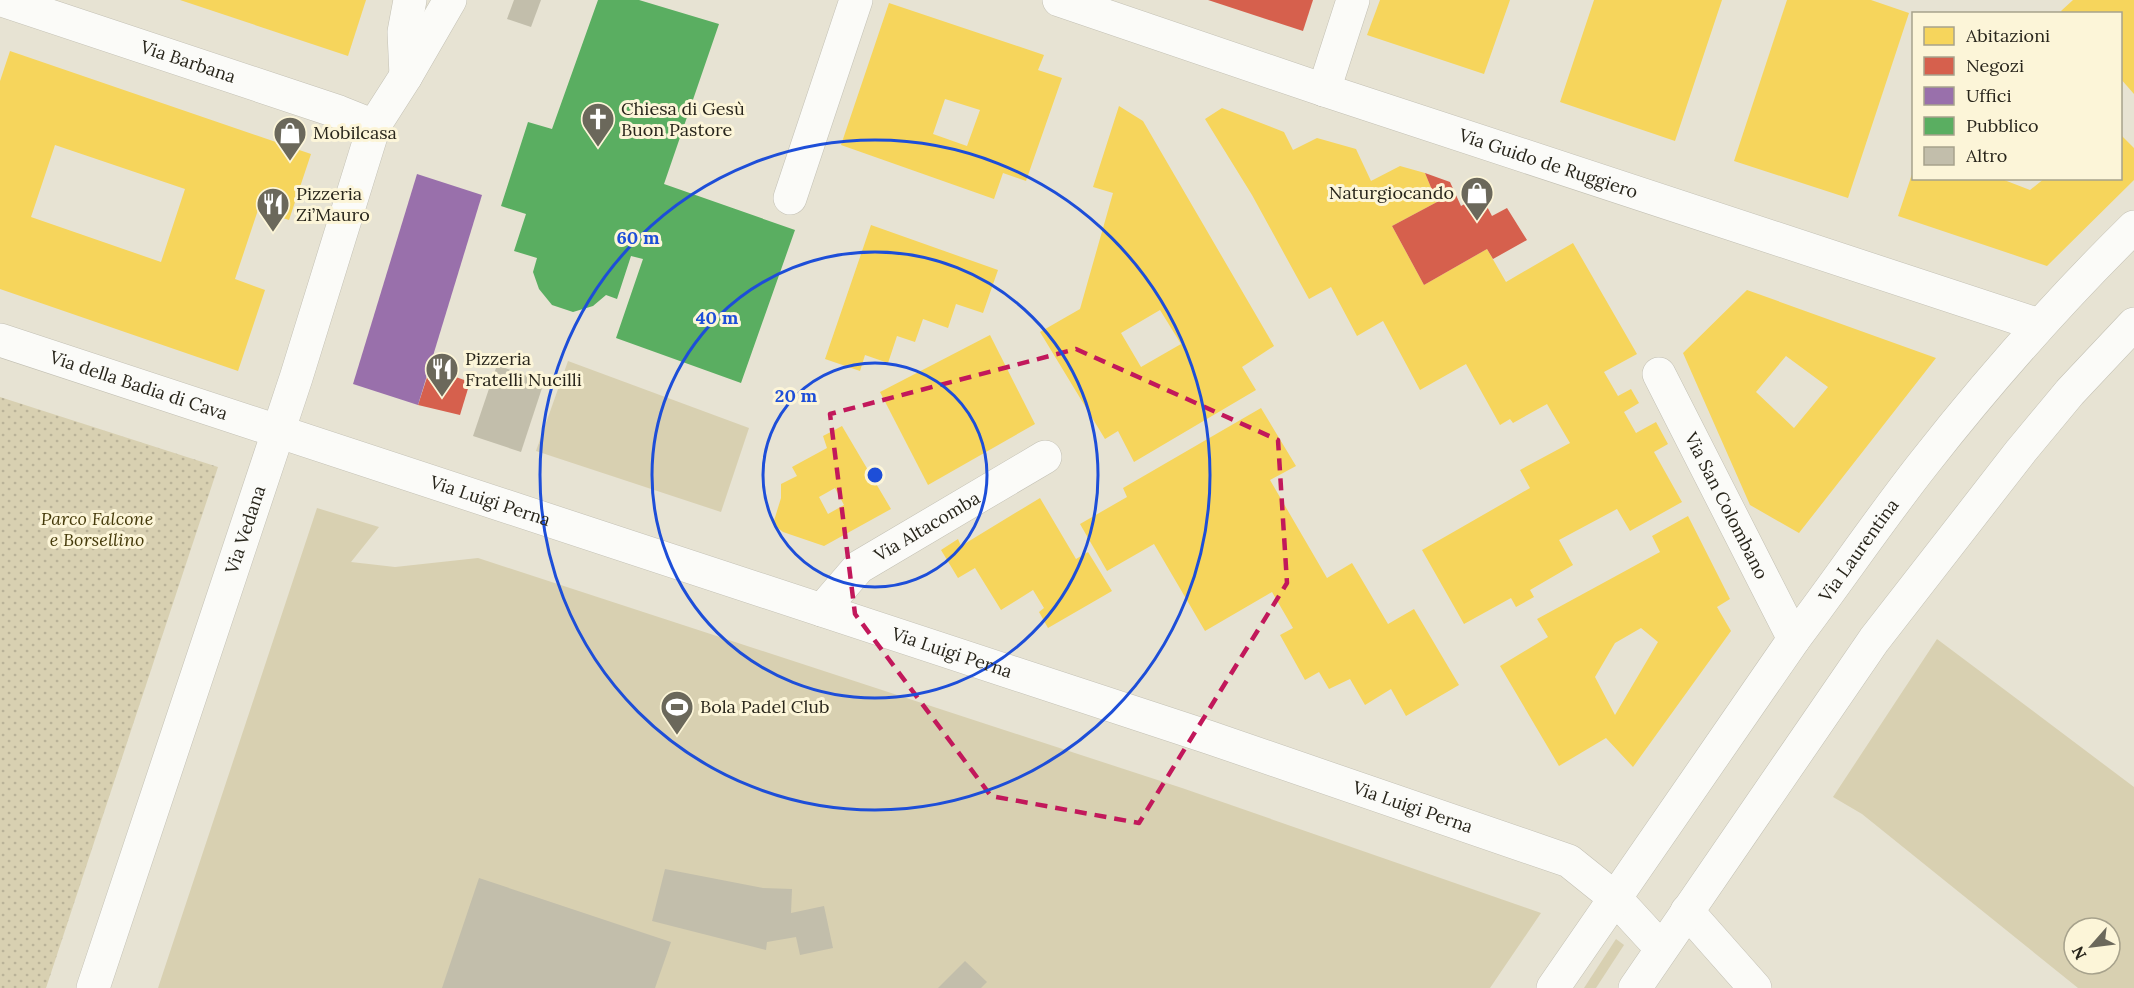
<svg xmlns="http://www.w3.org/2000/svg" width="2134" height="988" viewBox="0 0 2134 988" font-family="Lora,serif">
	<style>
		.green { fill: #d8d0b1; fill-rule: evenodd }
		.park { fill: url(#park-dots) }
		.homes { fill: #f6d55c; fill-rule: evenodd }
		.shops { fill: #d6604d }
		.offices { fill: #9970ab }
		.public { fill: #5aae61 }
		.building { fill: #c2beab }
		.lines { fill: none; stroke-linecap: round; stroke-linejoin: round }
		.minor-casing { stroke: #c3c0b4; stroke-width: 34 }
		.major-casing { stroke: #c3c0b4; stroke-width: 34 }
		.minor { stroke: #fbfbf8; stroke-width: 33 }
		.major { stroke: #fbfbf8; stroke-width: 33 }
		.marked { fill: none; stroke: #c2185b; stroke-width: 4.5; stroke-dasharray: 12 8; stroke-linejoin: round }
		.ring { fill: none; stroke: #1d4ed8; stroke-width: 3 }
		.labels { text-anchor: middle; stroke-width: 6; stroke-linejoin: round; paint-order: stroke }
		.street-label { font-size: 18px; fill: #28251b; stroke: #fcf5d8 }
		.poi-label { font-size: 18px; fill: #28251b; stroke: #fcf5d8; text-anchor: start }
		.park-label { font-size: 18px; font-style: italic; fill: #453a0a; stroke: #fcf5d8 }
		.centre { fill: #1d4ed8; stroke: #fcf5d8; stroke-width: 3 }
		.ring-label { font-size: 18px; text-anchor: middle; font-weight: bold; fill: #1d4ed8; stroke: #fcf5d8; stroke-width: 6; stroke-linejoin: round; paint-order: stroke }
	</style>
	<defs>
		<pattern id="park-dots" width="8" height="8" patternUnits="userSpaceOnUse" patternTransform="scale(1.5)"><rect width="8" height="8" fill="#d8d0b1"/><path d="M2 2h.1M6 6h.1" fill="none" stroke="#b9b298" stroke-width="1.8" stroke-linecap="round"/></pattern>
	</defs>
	<rect width="100%" height="100%" fill="#e7e3d3"/>
	<g class="green">
		<path d="M568,361l181,67 -28,84 -185,-61z"/>
		<path d="M317,508l62,19 -28,35 44,5 83,-9 704,230 359,125 -51,75h-1332z"/>
		<path d="M1937,639l197,148v201h-56l-216,-174 -29,-17zM2074,928h36v36h-36z"/>
		<path d="M1616,939l8,6 -28,43h-12z"/>
	</g>
	<path class="park" d="M0,397l218,70 -172,521h-46z"/>
	<g class="homes">
		<path d="M180,0h186l-18,56z"/>
		<path d="M1380,0h130l-26,74 -117,-39z"/>
		<path d="M1594,0h128l-47,141 -115,-39z"/>
		<path d="M1787,0h84l38,13 -61,185 -114,-37z"/>
		<path d="M2073,0h61v94l-14,-16v-64h-57l-2,-3z"/>
		<path d="M889,3l155,52 -6,15 24,8 -36,103 -23,-8 -9,26 -153,-54zM945,99l35,11 -13,36 -34,-12z"/>
		<path d="M10,51l301,103 -22,66 -31,-10 -23,69 30,11 -27,81 -238,-82v-208zM55,145l130,44 -24,73 -130,-45z"/>
		<path d="M1119,106l24,15 131,225 -32,21 14,23 -122,72 -16,-31 -13,8 -65,-107 40,-23 33,-116 -20,-6zM1160,310l21,34 -40,23 -20,-34z"/>
		<path d="M1222,108l62,24 9,18 24,-12 39,11 15,32 29,-15 25,7 12,29 -45,24 32,59 63,-36 19,33 67,-39 64,111 -33,18 14,24 13,-7 8,14 -15,9 12,21 20,-11 12,22 -14,8 28,50 -52,29 -13,-22 -58,31 14,25 -43,25 4,7 -18,10 -5,-9 -47,26 -42,-74 108,-62 -10,-18 50,-27 -23,-39 -34,19 -3,-4 -10,6 -34,-61 -46,26 -37,-69 -26,15 -26,-49 -22,12 -57,-104 -47,-76z"/>
		<path d="M2120,134l14,14v32l-87,86 -149,-50 15,-45 1,7h85l31,12 15,-12h75z"/>
		<path d="M871,225l127,45 -15,43 -27,-9 -8,24 -25,-9 -8,23 -18,-6 -9,27 -23,-8 -5,16 -35,-12z"/>
		<path d="M1747,290l189,68 -137,175 -49,-28 -67,-152zM1786,356l42,31 -34,41 -38,-36z"/>
		<path d="M990,335l45,89 -107,61 -48,-93z"/>
		<path d="M1261,408l35,58 -26,14 57,98 25,-15 36,61 26,-15 45,76 -53,31 -15,-27 -26,16 -15,-26 -21,10 -10,-17 -14,8 -25,-45 13,-7 -21,-36 -67,39 -51,-87 -47,27 -27,-47 47,-27 -4,-9z"/>
		<path d="M842,426l49,83 -67,37 -41,-14 -10,-8 8,-26v-14l16,-8 -5,-9 35,-19 -4,-12zM835,488l9,17 -16,9 -9,-17z"/>
		<path d="M1040,498l36,61 12,-7 24,39 -64,37 -9,-16 5,-4 -11,-18 -32,20 -26,-42 -17,10 -17,-28 17,-11 3,7z"/>
		<path d="M1688,516l42,83 -13,8 14,24 -98,136 -27,-29 -47,28 -59,-100 48,-29 -11,-18 123,-67 -8,-16zM1641,628l17,14 -43,73 -20,-38 20,-34z"/>
	</g>
	<g class="shops">
		<path d="M1208,0h105l-10,31z"/>
		<path d="M1425,173l25,9 11,24 20,-11 11,21 15,-8 20,32 -34,19 -6,-10 -63,36 -32,-59 45,-24z"/>
		<path d="M430,368l40,14 -10,33 -42,-10z"/>
	</g>
	<path class="offices" d="M417,174l65,21 -64,210 -65,-21z"/>
	<path class="public" d="M598,0h41l80,24 -55,160 131,46 -54,153 -125,-45 27,-79 -12,-3 -14,43 -11,-4 -13,11 -20,6 -21,-7 -13,-16 -6,-17 4,-14 -23,-7 12,-37 -25,-8 27,-84 24,7z"/>
	<g class="building">
		<path d="M514,0h27l-10,27 -24,-8z"/>
		<path d="M497,365l47,17 -23,70 -48,-16z"/>
		<path d="M665,869l98,19 29,1 -1,24 33,-7 9,42 -33,7 -4,-18 -29,5 -1,8 -114,-29z"/>
		<path d="M479,878l192,64 -16,46h-213z"/>
		<path d="M965,961l22,21 -6,6h-43z"/>
	</g>
	<g class="lines">
		<g class="minor-casing">
			<g id="minor">
				<path id="s1" d="M2,0l337,112 35,14"/>
				<path id="s2" d="M1059,0l265,90 715,235"/>
				<path d="M406,76l-2,-44 6,-32"/>
				<path d="M1324,90l29,-90"/>
				<path d="M790,198l66,-198"/>
				<path id="s3" d="M0,340l1208,397 361,124 46,37 46,50"/>
				<path id="s4" d="M1659,374l135,265"/>
				<path id="s5" d="M822,610l37,-43 186,-110"/>
				<path d="M1687,911l68,77"/>
				<path id="s6" d="M93,988l203,-610 78,-252 32,-50 44,-76"/>
			</g>
		</g>
		<g class="major-casing">
			<g id="major">
				<path id="s7" d="M1553,988l241,-349c44,-58 85,-119 130,-176 65,-83 135,-162 210,-236"/>
				<path d="M1635,988l239,-348 147,-189 49,-59 64,-68"/>
			</g>
		</g>
		<use href="#minor" class="minor"/>
		<use href="#major" class="major"/>
	</g>
	<path class="marked" d="M1076,349l202,91 9,143 -148,240 -148,-27 -136,-182 -25,-200z"/>
	<g class="ring">
		<circle cx="875" cy="475" r="112"/>
		<circle cx="875" cy="475" r="223"/>
		<circle cx="875" cy="475" r="335"/>
	</g>
	<defs>
		<g id="church-pin" transform="scale(1.725)"><path d="M0 17L-7.5 6A9.5 9.5 0 1 1 7.5 6Z" fill="#6b685b" stroke="#fcf5d8"/><path d="M-1.2-6h2.4v3.5h3.3v2.4h-3.3V6h-2.4V-.1h-3.3v-2.4h3.3Z" fill="#fff"/></g>
		<g id="shop-pin" transform="scale(1.725)"><path d="M0 17L-7.5 6A9.5 9.5 0 1 1 7.5 6Z" fill="#6b685b" stroke="#fcf5d8"/><path d="M-5-2.5h2.3a2.7 3.5 0 0 1 5.4 0H5L5.5 6h-11ZM-1.5-2.5h3a1.5 2.3 0 0 0-3 0Z" fill="#fff"/></g>
		<g id="restaurant-pin" transform="scale(1.725)"><path d="M0 17L-7.5 6A9.5 9.5 0 1 1 7.5 6Z" fill="#6b685b" stroke="#fcf5d8"/><path d="M-5-6h1v4h1v-4h1v4h1v-4h1v5L-1.5 .5V6h-2V.5L-5-1ZM5-6V6H3V1.5H1.5Q1.5-4 5-6Z" fill="#fff"/></g>
		<g id="stadium-pin" transform="scale(1.725)"><path d="M0 17L-7.5 6A9.5 9.5 0 1 1 7.5 6Z" fill="#6b685b" stroke="#fcf5d8"/><path d="M0-5a6.5 5 0 1 0 0 10a6.5 5 0 1 0 0-10ZM-3.5-1.8h7v3.6h-7Z" fill="#fff"/></g>
	</defs>
	<g fill-rule="evenodd">
		<use href="#church-pin" x="598" y="119"/>
		<use href="#shop-pin" x="290" y="133"/>
		<use href="#shop-pin" x="1477" y="193"/>
		<use href="#restaurant-pin" x="273" y="204"/>
		<use href="#restaurant-pin" x="442" y="369"/>
		<use href="#stadium-pin" x="677" y="707"/>
	</g>
	<g class="labels">
		<g class="street-label">
			<text dy="6" stroke="none"><textPath href="#s1" startOffset="196">Via Barbana</textPath></text>
			<text dy="6" stroke="none"><textPath href="#s2" startOffset="516">Via Guido de Ruggiero</textPath></text>
			<text dy="6" stroke="none"><textPath href="#s3" startOffset="146">Via della Badia di Cava</textPath></text>
			<text dy="6" stroke="none"><textPath href="#s3" startOffset="516">Via Luigi Perna</textPath></text>
			<text dy="6" stroke="none"><textPath href="#s4" startOffset="148">Via San Colombano</textPath></text>
			<text dy="6" stroke="none"><textPath href="#s5" startOffset="136">Via Altacomba</textPath></text>
			<text dy="6" stroke="none"><textPath href="#s6" startOffset="483">Via Vedana</textPath></text>
			<text dy="6" stroke="none"><textPath href="#s7" startOffset="534">Via Laurentina</textPath></text>
			<text dy="6" stroke="none"><textPath href="#s3" startOffset="1002">Via Luigi Perna</textPath></text>
			<text dy="6" stroke="none"><textPath href="#s3" startOffset="1488">Via Luigi Perna</textPath></text>
		</g>
		<g class="poi-label">
			<text x="621" y="115">Chiesa di Gesù<tspan x="621" dy="21">Buon Pastore</tspan></text>
			<text x="313" y="139">Mobilcasa</text>
			<text x="1454" y="199" text-anchor="end">Naturgiocando</text>
			<text x="296" y="200">Pizzeria<tspan x="296" dy="21">Zi’Mauro</tspan></text>
			<text x="465" y="365">Pizzeria<tspan x="465" dy="21">Fratelli Nucilli</tspan></text>
			<text x="700" y="713">Bola Padel Club</text>
		</g>
		<g class="park-label">
			<text x="97" y="525">Parco Falcone<tspan x="97" dy="21">e Borsellino</tspan></text>
		</g>
	</g>
	<circle cx="875" cy="475" r="9" class="centre"/>
	<g class="ring-label">
		<text x="638" y="244">60 m</text>
		<text x="717" y="324">40 m</text>
		<text x="796" y="402">20 m</text>
	</g>
	<rect x="1912" y="12" width="210" height="168" fill="#fcf5d8" stroke="#a7a28c" stroke-width="1.5"/>
	<rect x="1924" y="27" width="30" height="18" fill="#f6d55c" stroke="#a7a28c" stroke-width="1.5"/>
	<text x="1966" y="42" font-size="18" fill="#28251b">Abitazioni</text>
	<rect x="1924" y="57" width="30" height="18" fill="#d6604d" stroke="#a7a28c" stroke-width="1.5"/>
	<text x="1966" y="72" font-size="18" fill="#28251b">Negozi</text>
	<rect x="1924" y="87" width="30" height="18" fill="#9970ab" stroke="#a7a28c" stroke-width="1.5"/>
	<text x="1966" y="102" font-size="18" fill="#28251b">Uffici</text>
	<rect x="1924" y="117" width="30" height="18" fill="#5aae61" stroke="#a7a28c" stroke-width="1.5"/>
	<text x="1966" y="132" font-size="18" fill="#28251b">Pubblico</text>
	<rect x="1924" y="147" width="30" height="18" fill="#c2beab" stroke="#a7a28c" stroke-width="1.5"/>
	<text x="1966" y="162" font-size="18" fill="#28251b">Altro</text>
	<g transform="translate(2092 946) rotate(242)"><circle r="28" fill="#fcf5d8" stroke="#a7a28c" stroke-width="1.5"/>
	<path d="M0-4.5L10 22L0 15L-10 22Z" fill="#6b685b"/>
	<text y="-9" font-size="16" font-weight="bold" text-anchor="middle" fill="#28251b">N</text>
	</g>
</svg>
